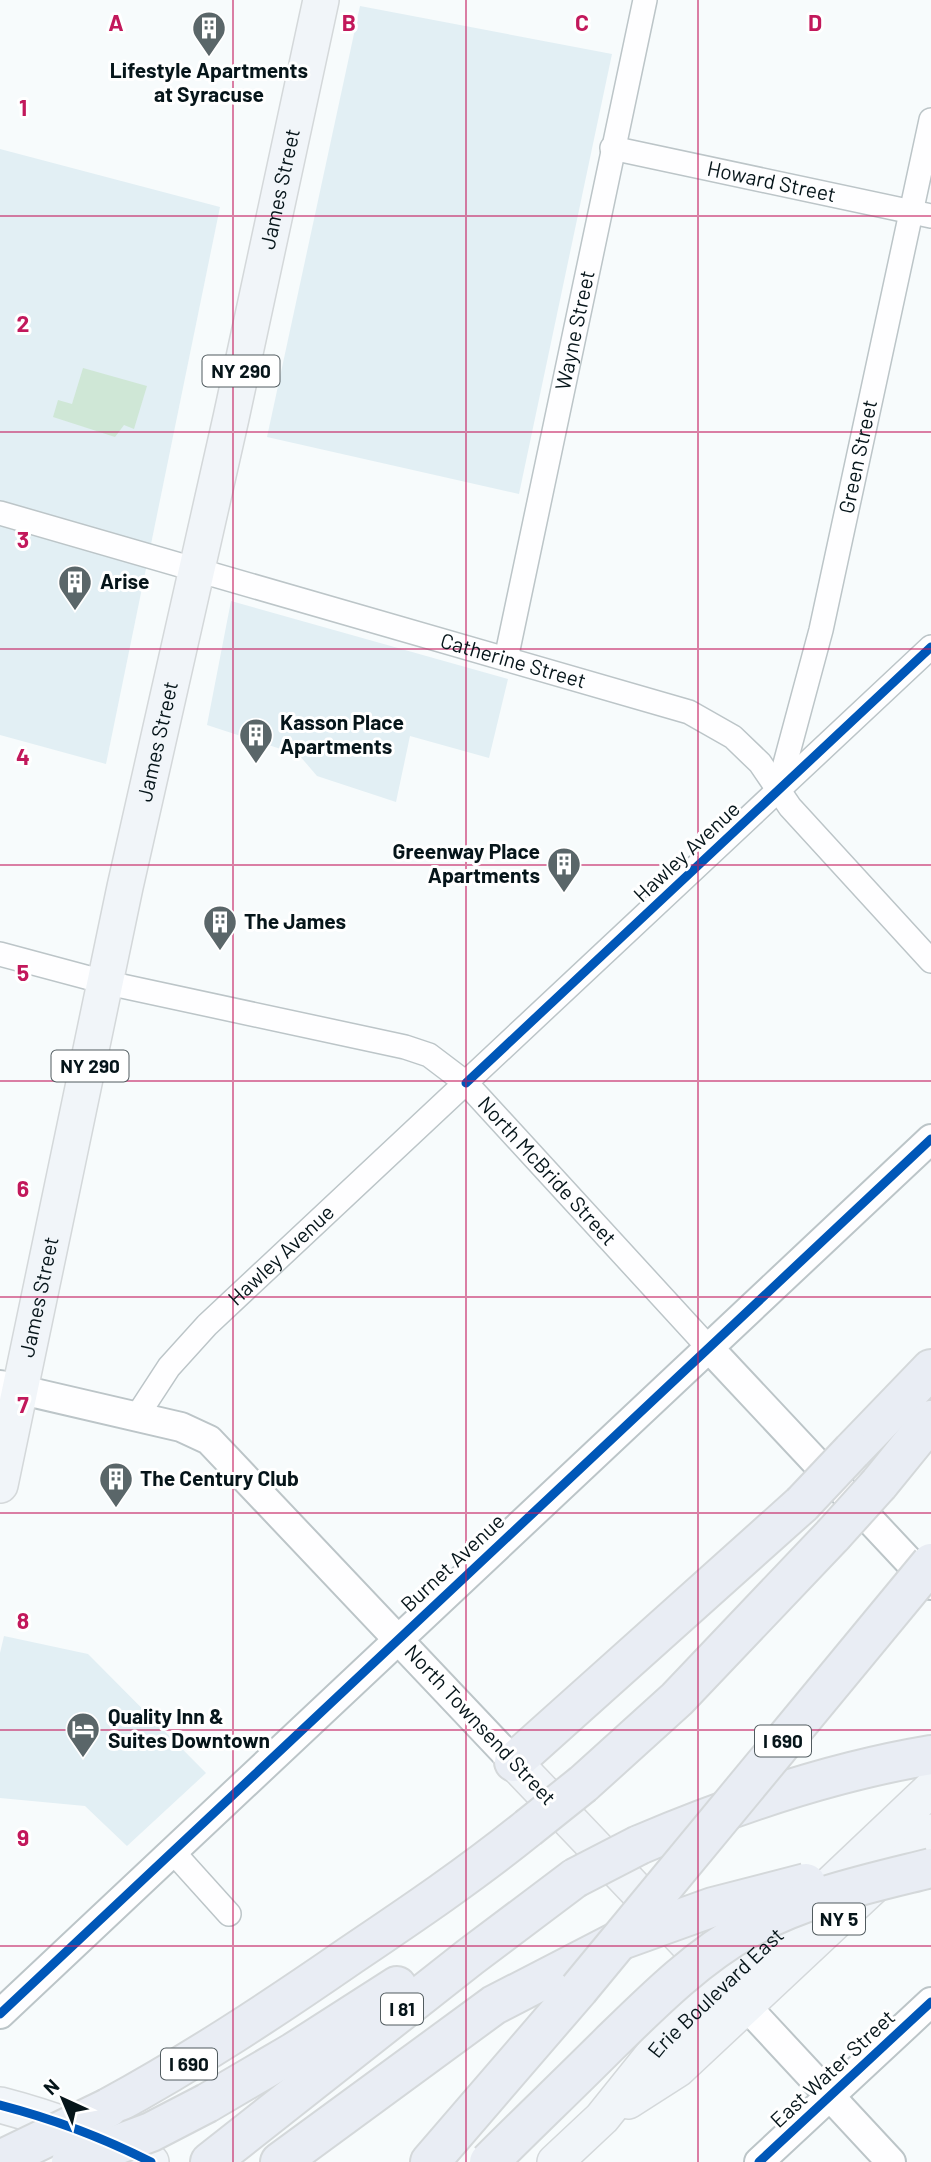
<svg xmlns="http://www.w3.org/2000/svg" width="931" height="2162" viewBox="0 0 931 2162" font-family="Barlow,sans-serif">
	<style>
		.built { fill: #e2eff4 }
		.green { fill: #cfe7d6 }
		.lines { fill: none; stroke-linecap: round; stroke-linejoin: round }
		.minor-casing { stroke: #bcc5c8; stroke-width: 26 }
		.tertiary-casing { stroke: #bcc5c8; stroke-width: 32 }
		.primary-casing { stroke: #d4d8da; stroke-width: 38 }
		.motorway-casing { stroke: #d4d8da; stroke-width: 42 }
		.minor { stroke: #fefeff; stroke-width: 23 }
		.tertiary { stroke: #fefeff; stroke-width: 28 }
		.primary { stroke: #f1f5f9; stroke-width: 35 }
		.motorway { stroke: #e9edf4; stroke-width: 38 }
		.motorway-bridge-casing { stroke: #d4d8da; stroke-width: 42; stroke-linecap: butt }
		.motorway-bridge { stroke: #e9edf4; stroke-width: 38 }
		.cycleway-casing { stroke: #fff; stroke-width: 13 }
		.cycleway { stroke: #0057b8; stroke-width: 9 }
		.grid { fill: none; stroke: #c2185b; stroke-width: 2; stroke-opacity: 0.55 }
		.labels { text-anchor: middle; stroke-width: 6; stroke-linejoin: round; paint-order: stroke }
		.shield { fill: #fff; stroke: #515b5f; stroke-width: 2 }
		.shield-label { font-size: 19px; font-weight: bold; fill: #06151a }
		.poi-label { font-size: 21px; font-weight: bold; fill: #06151a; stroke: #fff; text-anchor: start }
		.street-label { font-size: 21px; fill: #06151a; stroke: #fff }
		.grid-label { font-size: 23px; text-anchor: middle; font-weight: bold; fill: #c2185b; stroke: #fff; stroke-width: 6; stroke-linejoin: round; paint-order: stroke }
	</style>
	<rect width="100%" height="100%" fill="#f7fbfc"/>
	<g class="built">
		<path d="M360,6l252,48 -93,440 -252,-57z"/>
		<path d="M0,149l220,58 -114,557 -106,-29z"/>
		<path d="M231,601l277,78 -19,79 -79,-22 -14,66 -79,-26 -18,-21 -92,-30z"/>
		<path d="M4,1636l84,18 118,119 -79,73 -42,-40 -85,-8v-145z"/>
	</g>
	<path class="green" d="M83,368l64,18 -13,43 -10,-4 -9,12 -62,-20 5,-17 14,4z"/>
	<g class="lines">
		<g class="minor-casing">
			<g id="minor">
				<path id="s1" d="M612,148l319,68"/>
				<path id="s2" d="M0,513l689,199 44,25 27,26 30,44 141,154"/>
				<path id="s3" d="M506,659l139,-659"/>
				<path id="s4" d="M778,790l43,-160 110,-510"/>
				<path id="s5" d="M0,954l108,29 297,64 24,8 37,28 243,265"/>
				<path id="s6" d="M137,1416l32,-49 38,-42 724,-678"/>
				<path d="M174,1853l55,61"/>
			</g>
		</g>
		<g class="tertiary-casing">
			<g id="tertiary">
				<path d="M709,1348l222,237"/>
				<path d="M0,1385l181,42 28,13 305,322"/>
				<path d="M747,2007l144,155"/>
				<path d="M0,2014l931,-875"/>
				<path d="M759,2162l172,-160"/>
			</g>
		</g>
		<g class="primary-casing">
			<g id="primary">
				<path id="s7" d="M0,1485l125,-598 106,-469 90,-418"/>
				<path d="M514,1762l207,217"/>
				<path d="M628,2101l50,-32 253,-237"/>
				<path d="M0,2105c54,14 102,32 151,57"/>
				<path id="s8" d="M555,2162l47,-44 57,-71 272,-258"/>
			</g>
		</g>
		<g class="motorway-casing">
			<g id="motorway">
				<path d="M852,1451l79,-82"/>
				<path d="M879,1484l52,-64"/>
				<path d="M514,1762l288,-258"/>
				<path d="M583,1784l94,-85 156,-164"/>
				<path d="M639,1845c94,-40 190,-73 292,-90"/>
				<path d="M207,2103l87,-51 103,-66"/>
				<path d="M108,2108c86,-47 162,-97 243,-153 61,-41 120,-81 177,-127"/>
				<path d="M210,2162l260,-205 105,-79"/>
				<path d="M280,2162l214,-157 128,-66"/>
				<path d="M430,2162l149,-173"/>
			</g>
		</g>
		<use href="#minor" class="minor"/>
		<use href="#tertiary" class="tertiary"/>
		<use href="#primary" class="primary"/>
		<use href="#motorway" class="motorway"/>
		<g class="motorway-bridge-casing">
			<g id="motorway-bridge">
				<path d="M802,1504l50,-53"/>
				<path d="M833,1535l46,-51"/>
				<path d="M528,1828l55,-44"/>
				<path d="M575,1878l64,-33"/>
				<path d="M624,1939l89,-32 93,-24"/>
				<path d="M579,1989l352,-426"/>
				<path d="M0,2160l108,-52"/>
				<path d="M71,2162l80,-30 56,-29"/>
				<path d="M489,2162c40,-40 81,-79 121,-119 43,-42 87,-86 139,-115 55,-31 122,-45 182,-60"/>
			</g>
		</g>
		<use href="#motorway-bridge" class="motorway-bridge"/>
		<g class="cycleway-casing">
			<g id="cycleway">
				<path d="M466,1083l465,-436"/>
				<path d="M0,2014l931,-875"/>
				<path d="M0,2105c54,14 102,32 151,57"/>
				<path d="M759,2162l172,-160"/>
			</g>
		</g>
		<use href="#cycleway" class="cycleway"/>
	</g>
	<path class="grid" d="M233,0v2162M466,0v2162M698,0v2162M0,216h931M0,432h931M0,649h931M0,865h931M0,1081h931M0,1297h931M0,1513h931M0,1730h931M0,1946h931"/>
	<defs>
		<g id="building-pin" transform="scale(1.75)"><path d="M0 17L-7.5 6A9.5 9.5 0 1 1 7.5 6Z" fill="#5a6669" stroke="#fff"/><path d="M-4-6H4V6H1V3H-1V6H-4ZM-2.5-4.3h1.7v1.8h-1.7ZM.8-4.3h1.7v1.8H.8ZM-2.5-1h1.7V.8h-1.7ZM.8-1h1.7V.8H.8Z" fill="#fff"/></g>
		<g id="hotel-pin" transform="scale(1.75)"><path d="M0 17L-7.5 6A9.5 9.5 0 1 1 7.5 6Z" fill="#5a6669" stroke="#fff"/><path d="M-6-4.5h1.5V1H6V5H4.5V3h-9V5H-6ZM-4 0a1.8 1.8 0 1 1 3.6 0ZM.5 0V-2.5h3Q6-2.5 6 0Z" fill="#fff"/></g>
	</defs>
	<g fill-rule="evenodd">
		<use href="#building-pin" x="209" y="28"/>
		<use href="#building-pin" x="75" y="582"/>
		<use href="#building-pin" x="256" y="735"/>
		<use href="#building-pin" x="564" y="864"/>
		<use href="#building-pin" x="220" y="922"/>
		<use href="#building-pin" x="116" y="1479"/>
		<use href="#hotel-pin" x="83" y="1729"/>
	</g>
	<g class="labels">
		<g class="shield">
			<rect x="202.5" y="355.5" width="77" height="31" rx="5"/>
			<rect x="51.5" y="1050.5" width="77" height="31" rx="5"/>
			<rect x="755" y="1725.5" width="56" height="31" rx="5"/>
			<rect x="813" y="1903.5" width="52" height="31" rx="5"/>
			<rect x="381" y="1993.5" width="42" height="31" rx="5"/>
			<rect x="161" y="2048.5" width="56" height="31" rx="5"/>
		</g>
		<g class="shield-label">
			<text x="241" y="378">NY 290</text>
			<text x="90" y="1073">NY 290</text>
			<text x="783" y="1748">I 690</text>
			<text x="839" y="1926">NY 5</text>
			<text x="402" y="2016">I 81</text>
			<text x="189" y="2071">I 690</text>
		</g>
		<g class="poi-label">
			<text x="209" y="78" text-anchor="middle">Lifestyle Apartments<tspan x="209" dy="24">at Syracuse</tspan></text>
			<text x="100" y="589">Arise</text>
			<text x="280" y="730">Kasson Place<tspan x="280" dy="24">Apartments</tspan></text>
			<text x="540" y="859" text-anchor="end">Greenway Place<tspan x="540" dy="24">Apartments</tspan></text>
			<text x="244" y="929">The James</text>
			<text x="140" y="1486">The Century Club</text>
			<text x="108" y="1724">Quality Inn &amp;<tspan x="108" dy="24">Suites Downtown</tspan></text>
		</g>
		<g class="street-label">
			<text dy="7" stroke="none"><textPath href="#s1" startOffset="163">Howard Street</textPath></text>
			<text dy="7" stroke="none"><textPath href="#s7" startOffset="1326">James Street</textPath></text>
			<text dy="7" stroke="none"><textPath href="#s3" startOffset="336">Wayne Street</textPath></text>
			<text dy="7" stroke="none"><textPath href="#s4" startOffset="343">Green Street</textPath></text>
			<text dy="7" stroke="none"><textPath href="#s2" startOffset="534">Catherine Street</textPath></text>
			<text dy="7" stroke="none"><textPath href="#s7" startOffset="760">James Street</textPath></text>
			<text transform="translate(687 852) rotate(-43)" y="7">Hawley Avenue</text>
			<text dy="7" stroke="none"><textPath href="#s5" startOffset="607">North McBride Street</textPath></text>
			<text dy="7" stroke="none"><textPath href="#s6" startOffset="217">Hawley Avenue</textPath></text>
			<text dy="7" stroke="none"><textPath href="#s7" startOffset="192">James Street</textPath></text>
			<text transform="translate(453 1563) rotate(-43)" y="7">Burnet Avenue</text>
			<text transform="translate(480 1725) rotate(47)" y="7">North Townsend Street</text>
			<text dy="7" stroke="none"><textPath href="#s8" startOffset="234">Erie Boulevard East</textPath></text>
			<text transform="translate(833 2069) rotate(-43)" y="7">East Water Street</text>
		</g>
	</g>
	<g class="grid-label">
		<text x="116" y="31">A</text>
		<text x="349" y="31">B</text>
		<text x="582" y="31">C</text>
		<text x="815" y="31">D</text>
		<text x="23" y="116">1</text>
		<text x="23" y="332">2</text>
		<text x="23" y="548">3</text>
		<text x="23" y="765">4</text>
		<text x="23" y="981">5</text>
		<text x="23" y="1197">6</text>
		<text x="23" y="1413">7</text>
		<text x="23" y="1629">8</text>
		<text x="23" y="1846">9</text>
	</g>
	<g transform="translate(63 2099) rotate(316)" stroke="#ffffff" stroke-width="5" paint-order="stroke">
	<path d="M0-5L12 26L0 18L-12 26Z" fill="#06151a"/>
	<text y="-10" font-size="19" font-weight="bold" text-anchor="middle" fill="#06151a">N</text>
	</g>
</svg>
